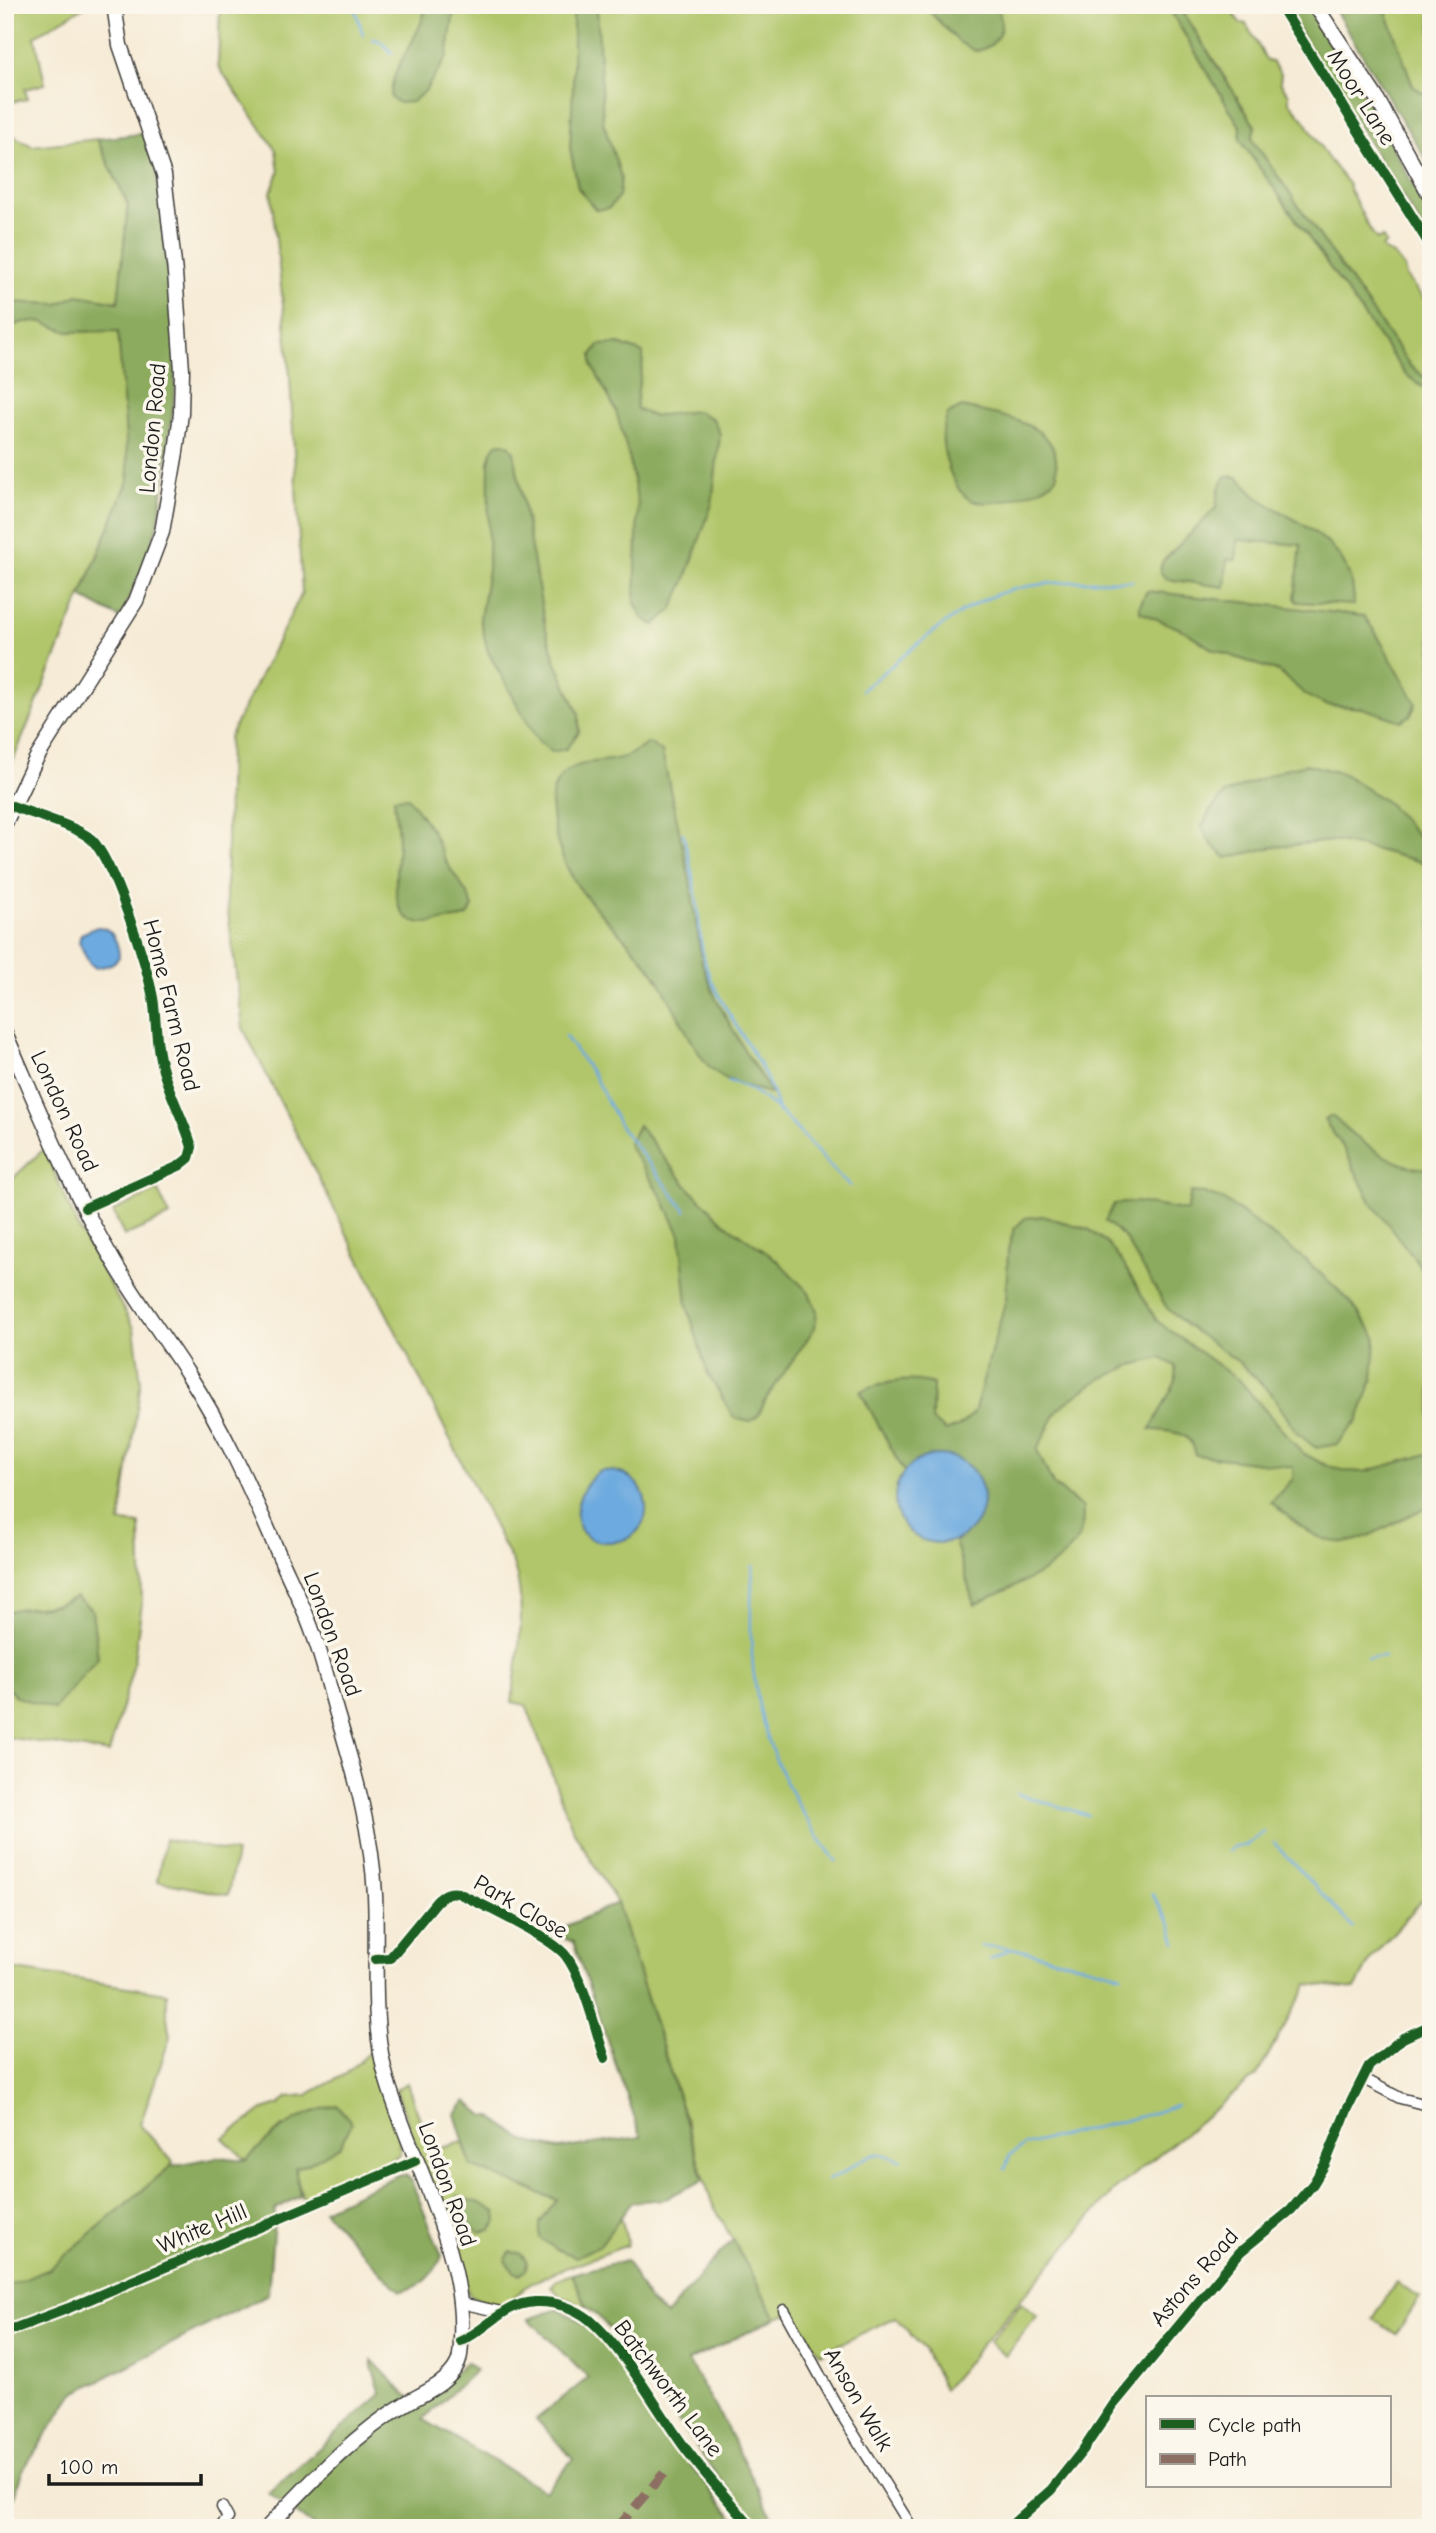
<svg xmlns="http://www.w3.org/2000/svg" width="1436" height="2533" viewBox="0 0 1436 2533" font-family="'Comic Neue',sans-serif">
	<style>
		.green { fill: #b1c66a; stroke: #667143; stroke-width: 2 }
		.forest { fill: #8cab5e; stroke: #54643d; stroke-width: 2 }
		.water { fill: #6daadf; stroke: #44637e; stroke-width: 2 }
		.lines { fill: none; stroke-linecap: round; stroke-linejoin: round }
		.stream { stroke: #6daadf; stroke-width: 2.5 }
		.minor-casing { stroke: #3d3b38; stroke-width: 13 }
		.major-casing { stroke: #3d3b38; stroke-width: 17 }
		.minor { stroke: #fff; stroke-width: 10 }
		.major { stroke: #fff; stroke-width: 14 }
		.quiet { stroke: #8d6e63; stroke-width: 9; stroke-dasharray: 18 9; stroke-linecap: butt }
		.cycleway-casing { stroke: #fbf7ec; stroke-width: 15 }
		.cycleway { stroke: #1b5e20; stroke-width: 10 }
		.labels { text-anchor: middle; stroke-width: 7; stroke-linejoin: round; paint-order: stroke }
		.street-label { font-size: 23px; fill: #1c1c1c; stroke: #fbf7ec }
	</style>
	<rect width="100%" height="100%" fill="#fbf7ec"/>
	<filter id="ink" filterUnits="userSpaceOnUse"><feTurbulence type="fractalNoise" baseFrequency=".0143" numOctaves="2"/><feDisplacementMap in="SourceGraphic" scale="14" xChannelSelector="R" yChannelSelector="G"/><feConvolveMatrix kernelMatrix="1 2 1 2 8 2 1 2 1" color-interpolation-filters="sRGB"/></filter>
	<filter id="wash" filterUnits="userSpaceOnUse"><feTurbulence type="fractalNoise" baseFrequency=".00686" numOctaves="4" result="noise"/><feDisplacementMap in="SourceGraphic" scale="28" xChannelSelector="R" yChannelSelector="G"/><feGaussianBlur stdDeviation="1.57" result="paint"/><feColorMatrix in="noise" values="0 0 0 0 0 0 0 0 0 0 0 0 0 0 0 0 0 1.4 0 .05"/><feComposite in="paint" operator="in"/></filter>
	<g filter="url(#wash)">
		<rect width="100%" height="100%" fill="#f6ebd6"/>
		<g class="green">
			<path d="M5,5h82l-52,31 10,48 -20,5 2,10 -22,4z"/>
			<path d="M220,5h947l74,123 -1,12 165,234 26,19v1497l-59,67 -17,32 -47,-5 -51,91 -145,117 -168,197 -20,-40 -29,-32 -75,37 -26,-42 -18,6 -64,-115 -95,-300 -45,-75 -46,-123 -14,-3c5,-45 16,-93 2,-136l-271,-538 -17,-131 3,-160 73,-144 -13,-232 -18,-169 8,-20 -3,-22 -58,-84z"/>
			<path d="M1179,5h54l-2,4 9,14 6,1 21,37 5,1 9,12 -1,8 9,13v7l17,20 21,35 22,28v4c10,16 16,36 28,51l5,-3 4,6 -4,4 4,5 8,3 10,13 2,8 25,32v74l-20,-15 -159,-228 3,-13z"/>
			<path d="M1431,5v93l-18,-12 -30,-80z"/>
			<path d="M5,120l2,12 25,14 65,-7 31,66 -10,98 11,176 -124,301z"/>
			<path d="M44,1149l36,82 54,97 7,54 -21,140 20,2 2,79 -9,64 -24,86 -104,-16v-555l3,1z"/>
			<path d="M158,1191l12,25 -46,20 -11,-25z"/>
			<path d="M165,1839l71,14 -8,42 -71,-14z"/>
			<path d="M5,1968l162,25v24l3,20 -30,88 33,37 -2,4 -123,104 -36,15 -7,-5z"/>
			<path d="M369,2052l4,7 26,78 1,18 -97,44 -9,-31 16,-5 -27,-37 -37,34 -23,-22 40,-28 16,-5 9,-8 19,-2 39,-21z"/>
			<path d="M407,2083l24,68 32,-9 8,24 86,34 -17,23 60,22 21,-29 7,29 -76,28 -22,11 -22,18 -11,2 -17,-3 -12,-8 -10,-31 -62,-172z"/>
			<path d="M572,2274l15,33 -27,-11 -9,-9 6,-8z"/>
			<path d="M1396,2282l24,15 -24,37 -23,-15z"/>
			<path d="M1021,2303l16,13 -32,40 -16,-14z"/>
		</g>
		<g class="forest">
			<path d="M426,5h29l-8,52 -22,34 -13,11 -13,1 -8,-5c-1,-33 30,-59 35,-93z"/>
			<path d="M573,5h24l6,116 18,56 -2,20 -10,11 -13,2 -18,-22 -8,-40 3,-60z"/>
			<path d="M923,5h73c11,22 3,42 -21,46l-16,-9z"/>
			<path d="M1167,5h11l77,121 -3,13 159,228 20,15v11l-26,-19 -165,-234 1,-12z"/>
			<path d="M1283,5h26l41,65 68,124 13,18v31z"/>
			<path d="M1332,5h52l29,81 18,12v70z"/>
			<path d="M140,134h5l11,35 5,36 14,139v48l-16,127 -14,44 -25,55 -39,-21 48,-118 -11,-148 -50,1 -26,-10h-19l-18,7v-27l53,2 20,-9 40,7 10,-97 -31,-66z"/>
			<path d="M619,344l24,9c1,19 -8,36 -6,56l15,7 45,-5 16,8 7,15 -8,70 -27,77 -13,29 -18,15 -11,-7 -8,-15 3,-99 -9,-47 -13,-46 -24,-46v-10l7,-10z"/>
			<path d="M962,407c29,7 85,13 93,47 2,7 1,15 2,22 -11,13 -21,15 -37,20 -13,5 -33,9 -47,5 -20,-7 -33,-52 -30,-71 1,-5 3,-11 5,-16z"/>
			<path d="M503,443l6,2 5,7 31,174 11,37 23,51v18l-13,17 -14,3 -15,-12 -49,-88 -8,-33 8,-49 1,-108 3,-11 5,-7z"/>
			<path d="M1226,476l12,1c6,6 12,15 19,20 44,29 98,46 97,108l-57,-3 -2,-5 6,-52 -63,-5 -2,20 -9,-1 -2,28 -59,-8 -6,-8 2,-9 54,-54 3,-20z"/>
			<path d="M1147,591l217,25 12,17 40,70 -5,12 -10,6 -39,-13 -36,-3 -19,-9 -28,-24 -67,-23 -27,-18 -45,-19v-7z"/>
			<path d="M649,743l13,9 28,128 12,83 14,36 30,54 26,41c-23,-8 -50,-11 -66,-31 -19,-24 -33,-62 -51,-88 -37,-54 -88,-76 -101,-147 -2,-14 -5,-28 1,-42 12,-27 43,-23 66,-28 9,-2 19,-10 28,-15z"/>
			<path d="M1306,764l38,10 44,29 30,33 13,5v28l-10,-7 -44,-12 -44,-9 -60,6 -46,11c-12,-9 -20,-17 -25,-31l7,-15 15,-18 60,-25z"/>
			<path d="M408,797l24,34 14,31 22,33 5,12 -5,9c-8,4 -17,3 -26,5 -59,13 -45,-41 -44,-79 0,-14 -3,-29 -4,-44z"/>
			<path d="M1332,1116c23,22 65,56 99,52v112l-60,-78 -28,-55 -19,-27z"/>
			<path d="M638,1125l49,61 36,36 54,38 32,33 8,18 -2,17 -49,71 -8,17 -9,6 -15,-4 -27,-46 -20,-67 -7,-70 -18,-38 -34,-52z"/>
			<path d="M1191,1192l13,1 20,7 82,60 44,41 26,36 -3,42 -15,41 -21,24 -21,4 -19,-15 -26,-40 -31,-30 -54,-38 -19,-17 -43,-71 -19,-16 9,-17 22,-2 51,9z"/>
			<path d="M1042,1216l46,13 20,15 15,19 34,58 84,61 60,70 20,11 24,8 19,1 67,-19v52c-79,36 -87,63 -160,-3l22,-23v-12l-97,-12c-4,-24 -25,-24 -46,-25l26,-49 -1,-15 -14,-8 -29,7 -36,16 -38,28 -21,41 16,34 30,24c0,11 0,22 -6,32 -18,31 -72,50 -103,65l-19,-64c64,-39 4,-119 -51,-69l-44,-81c24,-8 47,-15 73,-7l-1,36 13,11 13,-4 16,-14 32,-114 2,-50 6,-20 11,-11z"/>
			<path d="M76,1597l16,13 6,48 -44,51 -38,-12 -11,-12v-73l11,-3 39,-4z"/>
			<path d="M617,1903l87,277 -40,19 -32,3 -32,43 -24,12 -20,-8 -16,-11v-15l17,-23 -86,-34 -16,-52 11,-13 19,15h6l34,25 34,8 82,-12 -68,-195 -22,-9z"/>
			<path d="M337,2105l15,18 -11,22 -31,18 -15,5 5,28 -25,13 -7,85 -195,100 -50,76 -18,52v-242l7,4 36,-14 123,-104 47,-9 28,3c32,-30 47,-45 91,-55z"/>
			<path d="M397,2175h9l5,5 31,76c-10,21 -17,30 -41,35l-14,-12 -64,-69z"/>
			<path d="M457,2197l23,6 16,9 1,9 -6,9 -11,2 -14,-8 -11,-12z"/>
			<path d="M733,2240l43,78 -88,43 31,52 59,115h-16l-50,-59 -82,-116 -30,-35 -13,-11 -15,-33 54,-14 22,40 18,16 41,-49z"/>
			<path d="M510,2252l10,1 7,9 -1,7 -6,5 -6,-2 -9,-11z"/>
			<path d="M558,2309l19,10 25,22 89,125 51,62h-426l-48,-35 113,-99 -9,-27v-7l31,32 16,13 47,-43 10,8 -53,49 122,72 28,-32 -37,-40 52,-41 -59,-59z"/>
		</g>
		<g class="water">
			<path d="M97,927c15,-1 22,17 22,30 -5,8 -14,9 -23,11l-7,-5 -10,-21 2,-8z"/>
			<circle cx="939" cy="1499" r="44"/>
			<path d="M601,1471c54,-5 63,70 8,71 -7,0 -14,0 -20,-4 -24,-15 -9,-56 12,-67z"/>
		</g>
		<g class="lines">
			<g class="stream">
				<path d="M354,5l9,30"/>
				<path d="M373,39l7,2 12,12"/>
				<path d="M862,690c39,-31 81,-72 126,-92 38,-18 103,-18 144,-17"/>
				<path d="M683,833c5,23 11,46 14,69 3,25 3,51 13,75 19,46 57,85 68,135"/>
				<path d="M565,1036l29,40 26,50 66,85"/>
				<path d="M728,1081c46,8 88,76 122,105"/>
				<path d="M753,1566c-9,122 8,197 83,295"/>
				<path d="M1367,1658l17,-2"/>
				<path d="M1017,1794l71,21"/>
				<path d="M1274,1843l79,84"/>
				<path d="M1228,1852l4,-4 14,-3 18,-13"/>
				<path d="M1152,1894l18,29 6,20"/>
				<path d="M981,1946l28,2"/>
				<path d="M990,1959l22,-11 110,27"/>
				<path d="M1005,2169l5,-14 15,-10 125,-31 27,-9"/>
				<path d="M828,2180c18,-6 32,-24 51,-26 8,0 15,5 23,6"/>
				<path d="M5,2283l4,3"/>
			</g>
		</g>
	</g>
	<g filter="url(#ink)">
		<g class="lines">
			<g class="minor-casing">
				<g id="minor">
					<path d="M1280,5l151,242"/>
					<path d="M12,806c20,8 64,20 79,33 22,20 56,127 62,159 4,23 2,46 9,69 7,27 22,53 30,80l-3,11 -10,8 -94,42"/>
					<path d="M375,1959l15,-1 47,-57c7,-6 11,-10 21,-8 25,12 93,44 108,63 18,24 29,73 39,102"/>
					<path d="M1362,2078l38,20 31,8"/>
					<path d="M461,2303l40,9"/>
					<path d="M784,2310l56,102 72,116"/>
					<path d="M5,2332l64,-24 346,-147"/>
					<path d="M461,2341c29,-13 41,-37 74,-39 20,-1 40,6 55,18 34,29 66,88 93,125 21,29 46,55 69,83"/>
					<path d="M220,2528l8,-10 -6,-11"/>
					<path d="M1008,2528l43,-38 32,-40 31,-46 126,-152 51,-42 22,-26 12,-20 22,-54 22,-44 34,-28 28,-13"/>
					<path d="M1429,2528l2,-4"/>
				</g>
			</g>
			<g class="major-casing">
				<g id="major">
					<path d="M1315,5l61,92 55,100"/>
					<path d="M5,823l31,-64 100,-158 26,-69 14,-80 5,-39 1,-43 -7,-97 -11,-98 -44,-130 -6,-40"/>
					<path d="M5,1033c34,77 66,157 109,229 23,39 50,75 74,112 36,55 62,114 88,174 12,28 27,56 37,85 10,26 16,54 24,81 18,59 35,119 38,181 3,61 -5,126 12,185 25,84 79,170 74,258 0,8 0,18 -3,25 -10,21 -35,30 -53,41 -54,33 -95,79 -138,124"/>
				</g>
			</g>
			<use href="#minor" class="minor"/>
			<use href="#major" class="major"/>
			<path class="quiet" d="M617,2528l52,-61"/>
			<g class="cycleway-casing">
				<g id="cycleway">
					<path d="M1280,5l151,242"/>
					<path d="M12,806c20,8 64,20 79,33 22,20 56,127 62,159 4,23 2,46 9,69 7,27 22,53 30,80l-3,11 -10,8 -94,42"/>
					<path d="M375,1959l15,-1 47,-57c7,-6 11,-10 21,-8 25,12 93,44 108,63 18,24 29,73 39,102"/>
					<path d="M5,2332l64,-24 346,-147"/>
					<path d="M461,2341c29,-13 41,-37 74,-39 20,-1 40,6 55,18 34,29 66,88 93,125 21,29 46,55 69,83"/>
					<path d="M1008,2528l43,-38 32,-40 31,-46 126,-152 51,-42 22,-26 12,-20 22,-54 22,-44 34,-28 28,-13"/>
				</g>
			</g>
			<use href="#cycleway" class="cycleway"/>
		</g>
	</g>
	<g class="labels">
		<g class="street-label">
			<text transform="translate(1362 97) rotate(58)" y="8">Moor Lane</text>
			<text transform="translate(152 428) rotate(-85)" y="8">London Road</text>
			<text transform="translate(172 1005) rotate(76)" y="8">Home Farm Road</text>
			<text transform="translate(65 1111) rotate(65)" y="8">London Road</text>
			<text transform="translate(333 1634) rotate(70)" y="8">London Road</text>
			<text transform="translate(521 1906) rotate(30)" y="8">Park Close</text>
			<text transform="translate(448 2184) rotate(70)" y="8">London Road</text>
			<text transform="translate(202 2228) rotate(-23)" y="8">White Hill</text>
			<text transform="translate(1194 2277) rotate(-49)" y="8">Astons Road</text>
			<text transform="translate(669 2388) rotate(53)" y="8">Batchworth Lane</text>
			<text transform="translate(859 2399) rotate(60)" y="8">Anson Walk</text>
		</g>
	</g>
	<rect width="1436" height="2533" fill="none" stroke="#fbf7ec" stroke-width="28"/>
	<rect x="1146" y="2396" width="245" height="91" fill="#fbf7ec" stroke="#a29f99" stroke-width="2"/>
	<rect x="1160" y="2419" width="35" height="10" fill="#1b5e20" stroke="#a29f99" stroke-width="2"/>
	<text x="1208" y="2432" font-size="21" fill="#1c1c1c">Cycle path</text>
	<rect x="1160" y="2454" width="35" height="10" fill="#8d6e63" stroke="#a29f99" stroke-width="2"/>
	<text x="1208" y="2466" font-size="21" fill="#1c1c1c">Path</text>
	<path d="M49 2474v10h152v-10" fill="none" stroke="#1c1c1c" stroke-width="3.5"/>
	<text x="60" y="2474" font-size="21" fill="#1c1c1c" stroke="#fbf7ec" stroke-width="5" paint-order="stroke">100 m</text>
</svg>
